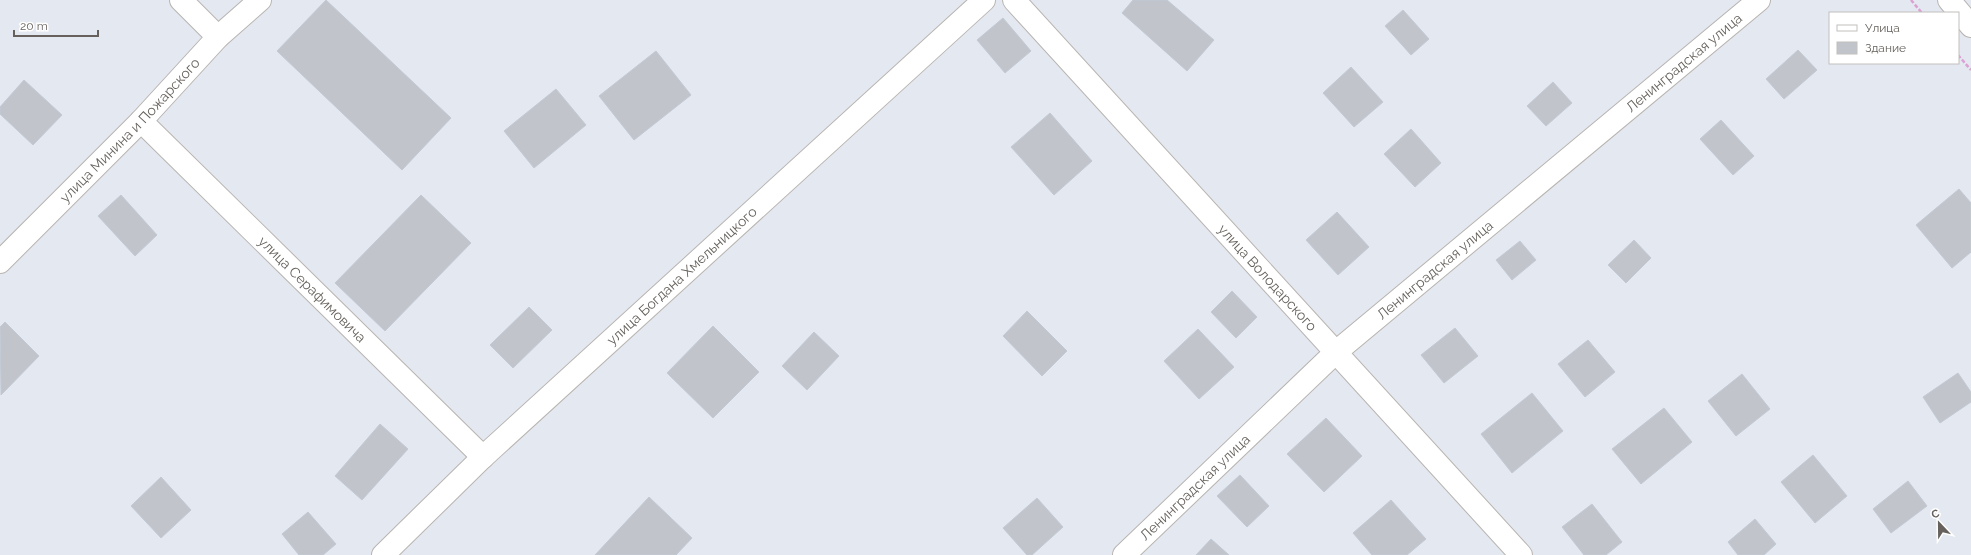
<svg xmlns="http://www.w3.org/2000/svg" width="1971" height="555" viewBox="0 0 1971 555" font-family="Raleway,sans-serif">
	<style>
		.building { fill: #c1c5cb; stroke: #c2cad5 }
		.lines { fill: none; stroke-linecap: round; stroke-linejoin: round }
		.minor-casing { stroke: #b8b4b0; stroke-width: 24 }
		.tertiary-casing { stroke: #b8b4b0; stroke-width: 24 }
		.path { stroke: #dca1d3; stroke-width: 2.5; stroke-dasharray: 4 2; stroke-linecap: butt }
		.minor { stroke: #fff; stroke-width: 22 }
		.tertiary { stroke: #fff; stroke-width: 22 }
		.labels { text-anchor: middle; stroke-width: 4; stroke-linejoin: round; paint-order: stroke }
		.street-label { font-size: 14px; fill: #66615c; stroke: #fff }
	</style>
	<rect width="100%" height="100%" fill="#e4e8f0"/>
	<g class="building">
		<path d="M326,0l125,118 -49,52 -125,-119z"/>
		<path d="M1133,0h34l47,40 -27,31 -65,-58z"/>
		<path d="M1403,10l26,29 -18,16 -26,-29z"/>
		<path d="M1003,18l28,33 -26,22 -28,-33z"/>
		<path d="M1798,50l19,20 -33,29 -18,-20z"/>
		<path d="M656,51l35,44 -57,45 -35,-44z"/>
		<path d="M1351,67l32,35 -29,25 -31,-34z"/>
		<path d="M24,80l38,35 -29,30 -33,-31v-7z"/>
		<path d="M1553,82l19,21 -26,23 -19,-20z"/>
		<path d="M556,89l30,36 -52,43 -30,-37z"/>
		<path d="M1050,113l42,48 -38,34 -43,-48z"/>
		<path d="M1721,120l33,36 -21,19 -33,-36z"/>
		<path d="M1411,129l30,34 -26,24 -31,-33z"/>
		<path d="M1959,189l12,14v49l-19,16 -36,-43z"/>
		<path d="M121,195l36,40 -22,21 -37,-40z"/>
		<path d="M421,195l50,48 -86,88 -50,-48z"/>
		<path d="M1337,212l32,35 -31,28 -32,-35z"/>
		<path d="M1634,240l17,18 -25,25 -18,-18z"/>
		<path d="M1520,241l16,19 -24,20 -16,-20z"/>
		<path d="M1232,291l25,26 -21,21 -25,-26z"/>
		<path d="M529,307l23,23 -39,38 -23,-23z"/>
		<path d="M1027,311l40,40 -25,25 -39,-40z"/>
		<path d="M5,322l34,34 -38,39 -1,-68z"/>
		<path d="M713,326l46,46 -46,46 -46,-45z"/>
		<path d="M1455,328l23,28 -34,27 -23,-28z"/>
		<path d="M1198,329l36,38 -35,32 -35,-38z"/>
		<path d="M814,332l25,24 -32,34 -25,-24z"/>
		<path d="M1588,340l27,32 -30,25 -27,-33z"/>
		<path d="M1958,373l13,19v10l-31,21 -17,-26z"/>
		<path d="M1742,374l28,35 -34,27 -28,-35z"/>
		<path d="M1532,393l31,38 -51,42 -31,-39z"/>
		<path d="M1664,408l28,34 -51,42 -29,-35z"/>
		<path d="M1326,418l36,38 -38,36 -37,-38z"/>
		<path d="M380,424l28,25 -46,51 -27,-24z"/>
		<path d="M1813,455l34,41 -32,27 -34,-41z"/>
		<path d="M1240,475l29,31 -22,21 -30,-31z"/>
		<path d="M161,477l30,33 -30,28 -30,-32z"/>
		<path d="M1908,481l19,25 -36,27 -18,-24z"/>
		<path d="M649,497l43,41 -16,17h-81z"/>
		<path d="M1037,498l26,29 -31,28h-5l-24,-27z"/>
		<path d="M1391,500l35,39 -19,16h-35l-19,-22z"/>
		<path d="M1592,504l30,38 -16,13h-22l-22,-28z"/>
		<path d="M308,512l28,32 -13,11h-24l-17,-21z"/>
		<path d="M1755,519l21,25 -12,11h-26l-10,-13z"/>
		<path d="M1211,539l18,16h-33z"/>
	</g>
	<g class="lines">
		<g class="minor-casing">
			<g id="minor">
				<path d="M181,0l37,37"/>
				<path id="s1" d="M1014,0l507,555"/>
				<path d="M1949,0l22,26"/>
				<path id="s2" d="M141,121l342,336"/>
				<path id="s3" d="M0,262l141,-141 77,-84 42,-37"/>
				<path id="s4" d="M383,555l100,-98 501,-457"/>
			</g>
		</g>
		<g class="tertiary-casing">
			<g id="tertiary">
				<path id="s5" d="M1124,555l212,-203 423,-352"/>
			</g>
		</g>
		<g class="path">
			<path d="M1911,0l11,13"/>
			<path d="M1958,55l13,15"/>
		</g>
		<use href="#minor" class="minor"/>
		<use href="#tertiary" class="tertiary"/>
	</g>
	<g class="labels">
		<g class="street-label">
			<text dy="5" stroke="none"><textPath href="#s5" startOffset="746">Ленинградская улица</textPath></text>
			<text dy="5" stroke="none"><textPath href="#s3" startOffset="185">улица Минина и Пожарского</textPath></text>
			<text dy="5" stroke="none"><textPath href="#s5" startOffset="422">Ленинградская улица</textPath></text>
			<text dy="5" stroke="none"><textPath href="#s4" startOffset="409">улица Богдана Хмельницкого</textPath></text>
			<text dy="5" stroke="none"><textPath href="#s1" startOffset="376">улица Володарского</textPath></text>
			<text dy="5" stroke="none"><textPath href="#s2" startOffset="240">улица Серафимовича</textPath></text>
			<text dy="5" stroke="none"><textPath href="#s5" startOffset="98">Ленинградская улица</textPath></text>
		</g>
	</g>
	<rect x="1829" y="12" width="130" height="52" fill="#ffffff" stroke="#c2c0be"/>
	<rect x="1837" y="25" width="20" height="6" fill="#ffffff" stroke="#c2c0be"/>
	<text x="1865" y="32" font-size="12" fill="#66615c">Улица</text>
	<rect x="1837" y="42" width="20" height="12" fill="#c1c5cb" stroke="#c2c0be"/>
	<text x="1865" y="52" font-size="12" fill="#66615c">Здание</text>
	<g transform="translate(1939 523) rotate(338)" stroke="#ffffff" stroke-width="3" paint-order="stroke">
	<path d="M0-3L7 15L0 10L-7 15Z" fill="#66615c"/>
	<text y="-6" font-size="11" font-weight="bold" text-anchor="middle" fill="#66615c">С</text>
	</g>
	<path d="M14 30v6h84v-6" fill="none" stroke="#66615c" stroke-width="2"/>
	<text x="20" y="30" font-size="12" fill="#66615c" stroke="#ffffff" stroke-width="3" paint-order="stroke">20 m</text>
</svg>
